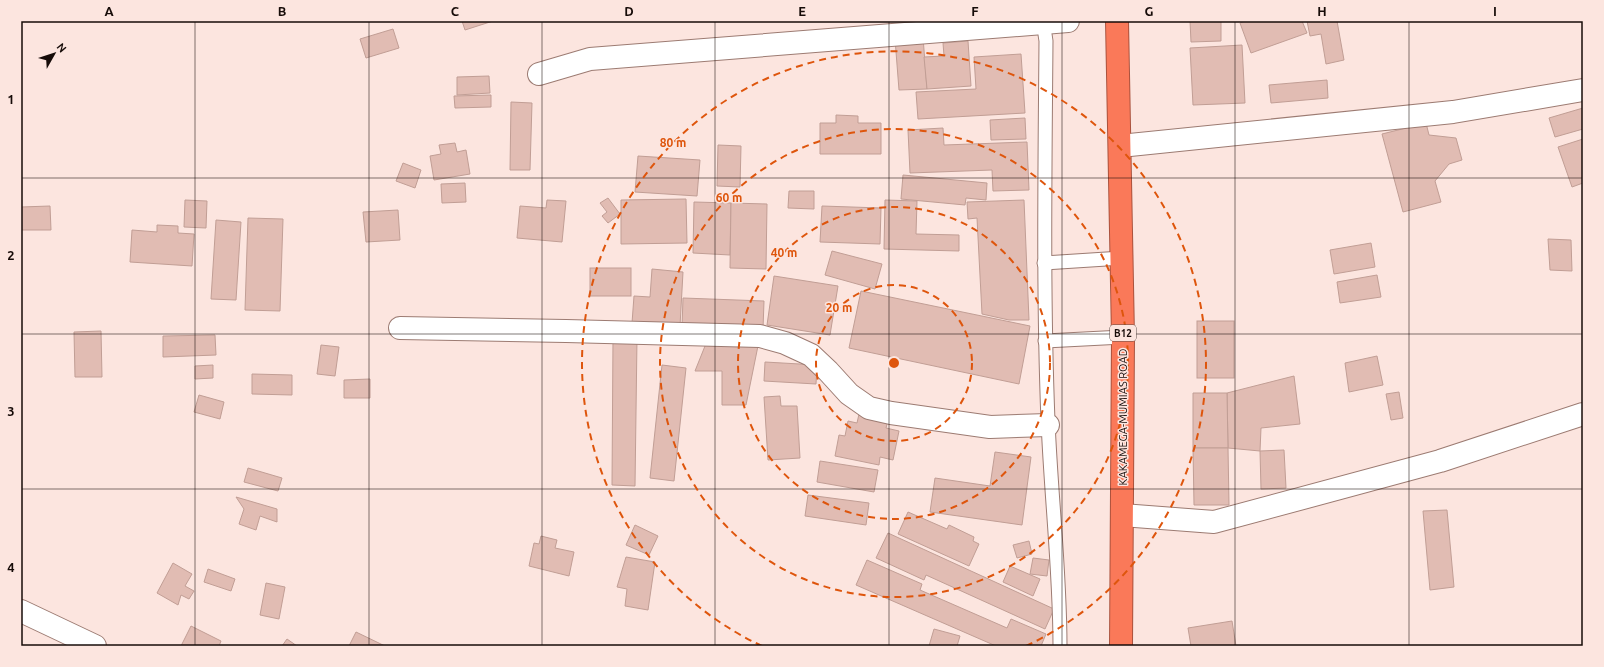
<svg xmlns="http://www.w3.org/2000/svg" width="1604" height="667" viewBox="0 0 1604 667" font-family="Ubuntu,sans-serif">
	<style>
		.building { fill: #e1bcb3; stroke: #c19e95 }
		.lines { fill: none; stroke-linecap: round; stroke-linejoin: round }
		.lane-casing { stroke: #9c7b72; stroke-width: 15 }
		.street-casing { stroke: #9c7b72; stroke-width: 24 }
		.highway-casing { stroke: #aa523d; stroke-width: 24 }
		.lane { stroke: #fff; stroke-width: 13 }
		.street { stroke: #fff; stroke-width: 22 }
		.highway { stroke: #fa7959; stroke-width: 22 }
		.grid { fill: none; stroke: #160b08; stroke-width: 1; stroke-opacity: 0.55 }
		.ring { fill: none; stroke: #de550c; stroke-width: 2; stroke-dasharray: 7 5 }
		.labels { text-anchor: middle; stroke-width: 3; stroke-linejoin: round; paint-order: stroke }
		.shield { fill: #fce5df; stroke: #5b4c48; stroke-width: 1 }
		.shield-label { font-size: 10px; font-weight: bold; fill: #160b08 }
		.street-label { font-size: 11px; fill: #160b08; stroke: #fce5df }
		.centre { fill: #de550c; stroke: #fce5df; stroke-width: 2 }
		.ring-label { font-size: 12px; text-anchor: middle; font-weight: bold; fill: #de550c; stroke: #fce5df; stroke-width: 3; stroke-linejoin: round; paint-order: stroke }
		.neatline { fill: none; stroke: #160b08; stroke-width: 1.5 }
		.grid-label { font-size: 13px; text-anchor: middle; font-weight: bold; fill: #160b08 }
	</style>
	<rect width="100%" height="100%" fill="#fce5df"/>
	<g class="building">
		<path d="M462,21h31l-28,9z"/>
		<path d="M1190,21h31v20l-30,1z"/>
		<path d="M1245,21h57l5,12 -56,20 -11,-30z"/>
		<path d="M1307,21h30l7,39 -18,4 -5,-30 -11,2z"/>
		<path d="M393,29l6,19 -33,10 -6,-19z"/>
		<path d="M923,37l4,52 -28,1 -4,-51z"/>
		<path d="M968,41l3,45 -44,3 -3,-32 20,-1 -1,-13z"/>
		<path d="M1242,45l3,58 -52,2 -3,-57z"/>
		<path d="M1021,54l4,59 -107,6 -2,-27 60,-3 -2,-32z"/>
		<path d="M489,76l1,17 -33,2v-18z"/>
		<path d="M1327,80l1,18 -57,5 -2,-18z"/>
		<path d="M491,95v12l-36,1 -1,-12z"/>
		<path d="M511,102l21,1 -2,67h-20z"/>
		<path d="M1583,108v21l-28,8 -6,-19z"/>
		<path d="M836,115l22,1v7h23v31h-61v-31h16z"/>
		<path d="M1025,118l1,21 -35,1 -1,-20z"/>
		<path d="M1426,123l3,12 27,3 6,22 -13,4 -14,17 6,21 -38,10 -21,-78z"/>
		<path d="M943,128l1,17 83,-3 2,48 -36,1 -1,-21 -82,3 -2,-43z"/>
		<path d="M1583,139v44l-11,4 -14,-40z"/>
		<path d="M455,143l2,9 9,-2 4,24 -36,6 -4,-24 11,-2 -2,-9z"/>
		<path d="M718,145l23,1 -1,41 -23,-1z"/>
		<path d="M638,156l62,4 -3,36 -62,-4z"/>
		<path d="M403,163l18,7 -6,18 -19,-7z"/>
		<path d="M903,175l84,8 -1,17 -20,-2 -1,7 -64,-6z"/>
		<path d="M465,183l1,19 -24,1 -1,-19z"/>
		<path d="M789,191h25v18l-26,-1z"/>
		<path d="M608,198l12,16 -12,9 -6,-7 5,-4 -7,-9z"/>
		<path d="M686,199l1,44 -66,1v-44z"/>
		<path d="M185,200l22,1 -1,27 -22,-1z"/>
		<path d="M547,200l19,1 -4,41 -45,-4 3,-32 26,2z"/>
		<path d="M885,200l32,1 -1,33 43,1v16l-75,-2z"/>
		<path d="M1024,200l5,120h-20l-27,-6 -5,-96 -9,1 -1,-17z"/>
		<path d="M694,202l37,1 -1,52 -37,-2z"/>
		<path d="M731,203l36,1 -1,65 -36,-1z"/>
		<path d="M50,206l1,24h-29l-1,-23z"/>
		<path d="M822,206l59,2 -1,36 -60,-2z"/>
		<path d="M398,210l2,30 -34,2 -3,-30z"/>
		<path d="M248,218l35,1 -3,92 -35,-1z"/>
		<path d="M216,220l25,2 -5,78 -25,-1z"/>
		<path d="M157,225l21,1v7l16,1 -2,32 -62,-4 2,-32 25,2z"/>
		<path d="M1548,239l23,1 1,31 -22,-1z"/>
		<path d="M1371,243l4,24 -41,7 -4,-24z"/>
		<path d="M832,251l50,13 -7,25 -50,-14z"/>
		<rect x="590" y="268" width="41" height="28"/>
		<path d="M652,269l31,3 -3,54 -48,-3 2,-27 16,1z"/>
		<path d="M1377,275l4,22 -41,6 -3,-21z"/>
		<path d="M774,276l64,10 -8,49 -63,-10z"/>
		<path d="M861,291l169,35 -11,58 -170,-36z"/>
		<path d="M683,298l81,3 -1,28 -81,-2z"/>
		<rect x="1197" y="321" width="37" height="57"/>
		<path d="M101,331l1,46h-27l-1,-45z"/>
		<path d="M215,335l1,20 -53,2v-21z"/>
		<path d="M709,336h51l-14,69h-24v-34h-27z"/>
		<path d="M613,338h24l-2,148 -23,-1z"/>
		<path d="M321,345l18,2 -4,29 -18,-2z"/>
		<path d="M1377,356l6,29 -34,7 -4,-29z"/>
		<path d="M765,362l52,3 -1,19 -52,-3z"/>
		<path d="M213,365v13l-18,1v-13z"/>
		<path d="M662,365l24,3 -12,113 -24,-3z"/>
		<path d="M252,374l40,1v20l-40,-1z"/>
		<path d="M1294,376l6,48 -39,4 -1,23 -32,-3 -1,-55z"/>
		<path d="M370,379v19h-26v-18z"/>
		<path d="M1399,392l4,26 -12,2 -5,-26z"/>
		<path d="M1193,393h34l1,55h-35z"/>
		<path d="M199,395l25,7 -4,17 -26,-7z"/>
		<path d="M780,396l1,10h16l3,52 -32,2 -4,-63z"/>
		<path d="M859,414l29,6 -2,8 13,3 -6,29 -13,-3 -1,8 -44,-9 4,-21 6,1 3,-15 9,2z"/>
		<path d="M1193,448h35l1,57h-35z"/>
		<path d="M1284,450l2,38 -25,1 -1,-38z"/>
		<path d="M995,452l36,5 -9,68 -92,-13 5,-34 55,8z"/>
		<path d="M820,461l58,9 -4,22 -57,-10z"/>
		<path d="M248,468l34,10 -4,13 -34,-9z"/>
		<path d="M808,495l61,8 -3,22 -61,-9z"/>
		<path d="M236,497l41,12v13l-17,-6 -4,14 -17,-6 5,-15z"/>
		<path d="M1447,510l7,77 -24,3 -7,-79z"/>
		<path d="M908,512l39,17 2,-4 25,12 -1,4 6,3 -10,22 -71,-32z"/>
		<path d="M635,525l23,11 -9,19 -23,-10z"/>
		<path d="M888,533l166,76 -9,20 -119,-54 -2,5 -48,-22z"/>
		<path d="M541,536l16,4 -2,8 19,4 -5,24 -40,-10 5,-23 5,1z"/>
		<path d="M1029,541l3,13 -15,4 -4,-13z"/>
		<path d="M626,557l29,5 -7,48 -23,-4 2,-17 -10,-2z"/>
		<path d="M1033,558l16,2 -2,16 -17,-2z"/>
		<path d="M867,560l55,24 -2,6 87,38 4,-9 35,15 -5,12h-45l-140,-61z"/>
		<path d="M173,563l19,11 -7,12 9,5 -5,8 -8,-4 -3,10 -21,-12z"/>
		<path d="M1010,566l30,13 -7,17 -30,-14z"/>
		<path d="M208,569l27,10 -4,12 -27,-9z"/>
		<path d="M266,583l19,4 -6,32 -19,-4z"/>
		<path d="M1232,621l4,25h-45l-3,-18z"/>
		<path d="M191,626l30,15 -2,5h-38z"/>
		<path d="M934,629l26,7 -3,10h-28z"/>
		<path d="M356,632l29,14h-36z"/>
		<path d="M287,639l10,7h-15z"/>
	</g>
	<g class="lines">
		<g class="lane-casing">
			<g id="lane">
				<path d="M1043,21l3,20c-1,127 -3,253 2,380 3,75 12,150 12,225"/>
				<path d="M1044,263l78,-5"/>
				<path d="M1045,341l78,-4"/>
			</g>
		</g>
		<g class="street-casing">
			<g id="street">
				<path d="M539,74l51,-15 478,-38"/>
				<path d="M1120,146l333,-34 130,-22"/>
				<path d="M400,328l166,3 194,5 25,7 26,12 17,16 21,23 20,14 22,5 99,14 58,-2"/>
				<path d="M1122,515l92,7 226,-61 143,-47"/>
				<path d="M21,611l74,35"/>
			</g>
		</g>
		<g class="highway-casing">
			<path id="highway" d="M1117,21l6,316 -2,309"/>
		</g>
		<use href="#lane" class="lane"/>
		<use href="#street" class="street"/>
		<use href="#highway" class="highway"/>
	</g>
	<path class="grid" d="M195,21v625M369,21v625M542,21v625M715,21v625M889,21v625M1062,21v625M1235,21v625M1409,21v625M21,178h1562M21,334h1562M21,489h1562"/>
	<g class="ring">
		<circle cx="894" cy="363" r="78"/>
		<circle cx="894" cy="363" r="156"/>
		<circle cx="894" cy="363" r="234"/>
		<path d="M762 646A312 312 0 1 1 1026 646"/>
	</g>
	<g class="labels">
		<rect class="shield" x="1110" y="325" width="26" height="16" rx="3"/>
		<g class="shield-label">
			<text x="1123" y="337">B12</text>
		</g>
		<g class="street-label">
			<text transform="translate(1123 417) rotate(-90)" y="4">KAKAMEGA-MUMIAS ROAD</text>
		</g>
	</g>
	<circle cx="894" cy="363" r="6" class="centre"/>
	<g class="ring-label">
		<text x="673" y="147">80 m</text>
		<text x="729" y="202">60 m</text>
		<text x="784" y="257">40 m</text>
		<text x="839" y="312">20 m</text>
	</g>
	<rect width="1604" height="667" fill="none" stroke="#fce5df" stroke-width="44"/>
	<g transform="translate(54 54) rotate(51)" stroke="#fce5df" stroke-width="3" paint-order="stroke">
	<path d="M0-3L7 15L0 10L-7 15Z" fill="#160b08"/>
	<text y="-6" font-size="11" font-weight="bold" text-anchor="middle" fill="#160b08">N</text>
	</g>
	<rect x="22" y="22" width="1560" height="623" class="neatline"/>
	<g class="grid-label">
		<text x="109" y="16">A</text>
		<text x="282" y="16">B</text>
		<text x="455" y="16">C</text>
		<text x="629" y="16">D</text>
		<text x="802" y="16">E</text>
		<text x="975" y="16">F</text>
		<text x="1149" y="16">G</text>
		<text x="1322" y="16">H</text>
		<text x="1495" y="16">I</text>
		<text x="11" y="104">1</text>
		<text x="11" y="260">2</text>
		<text x="11" y="416">3</text>
		<text x="11" y="572">4</text>
	</g>
</svg>
